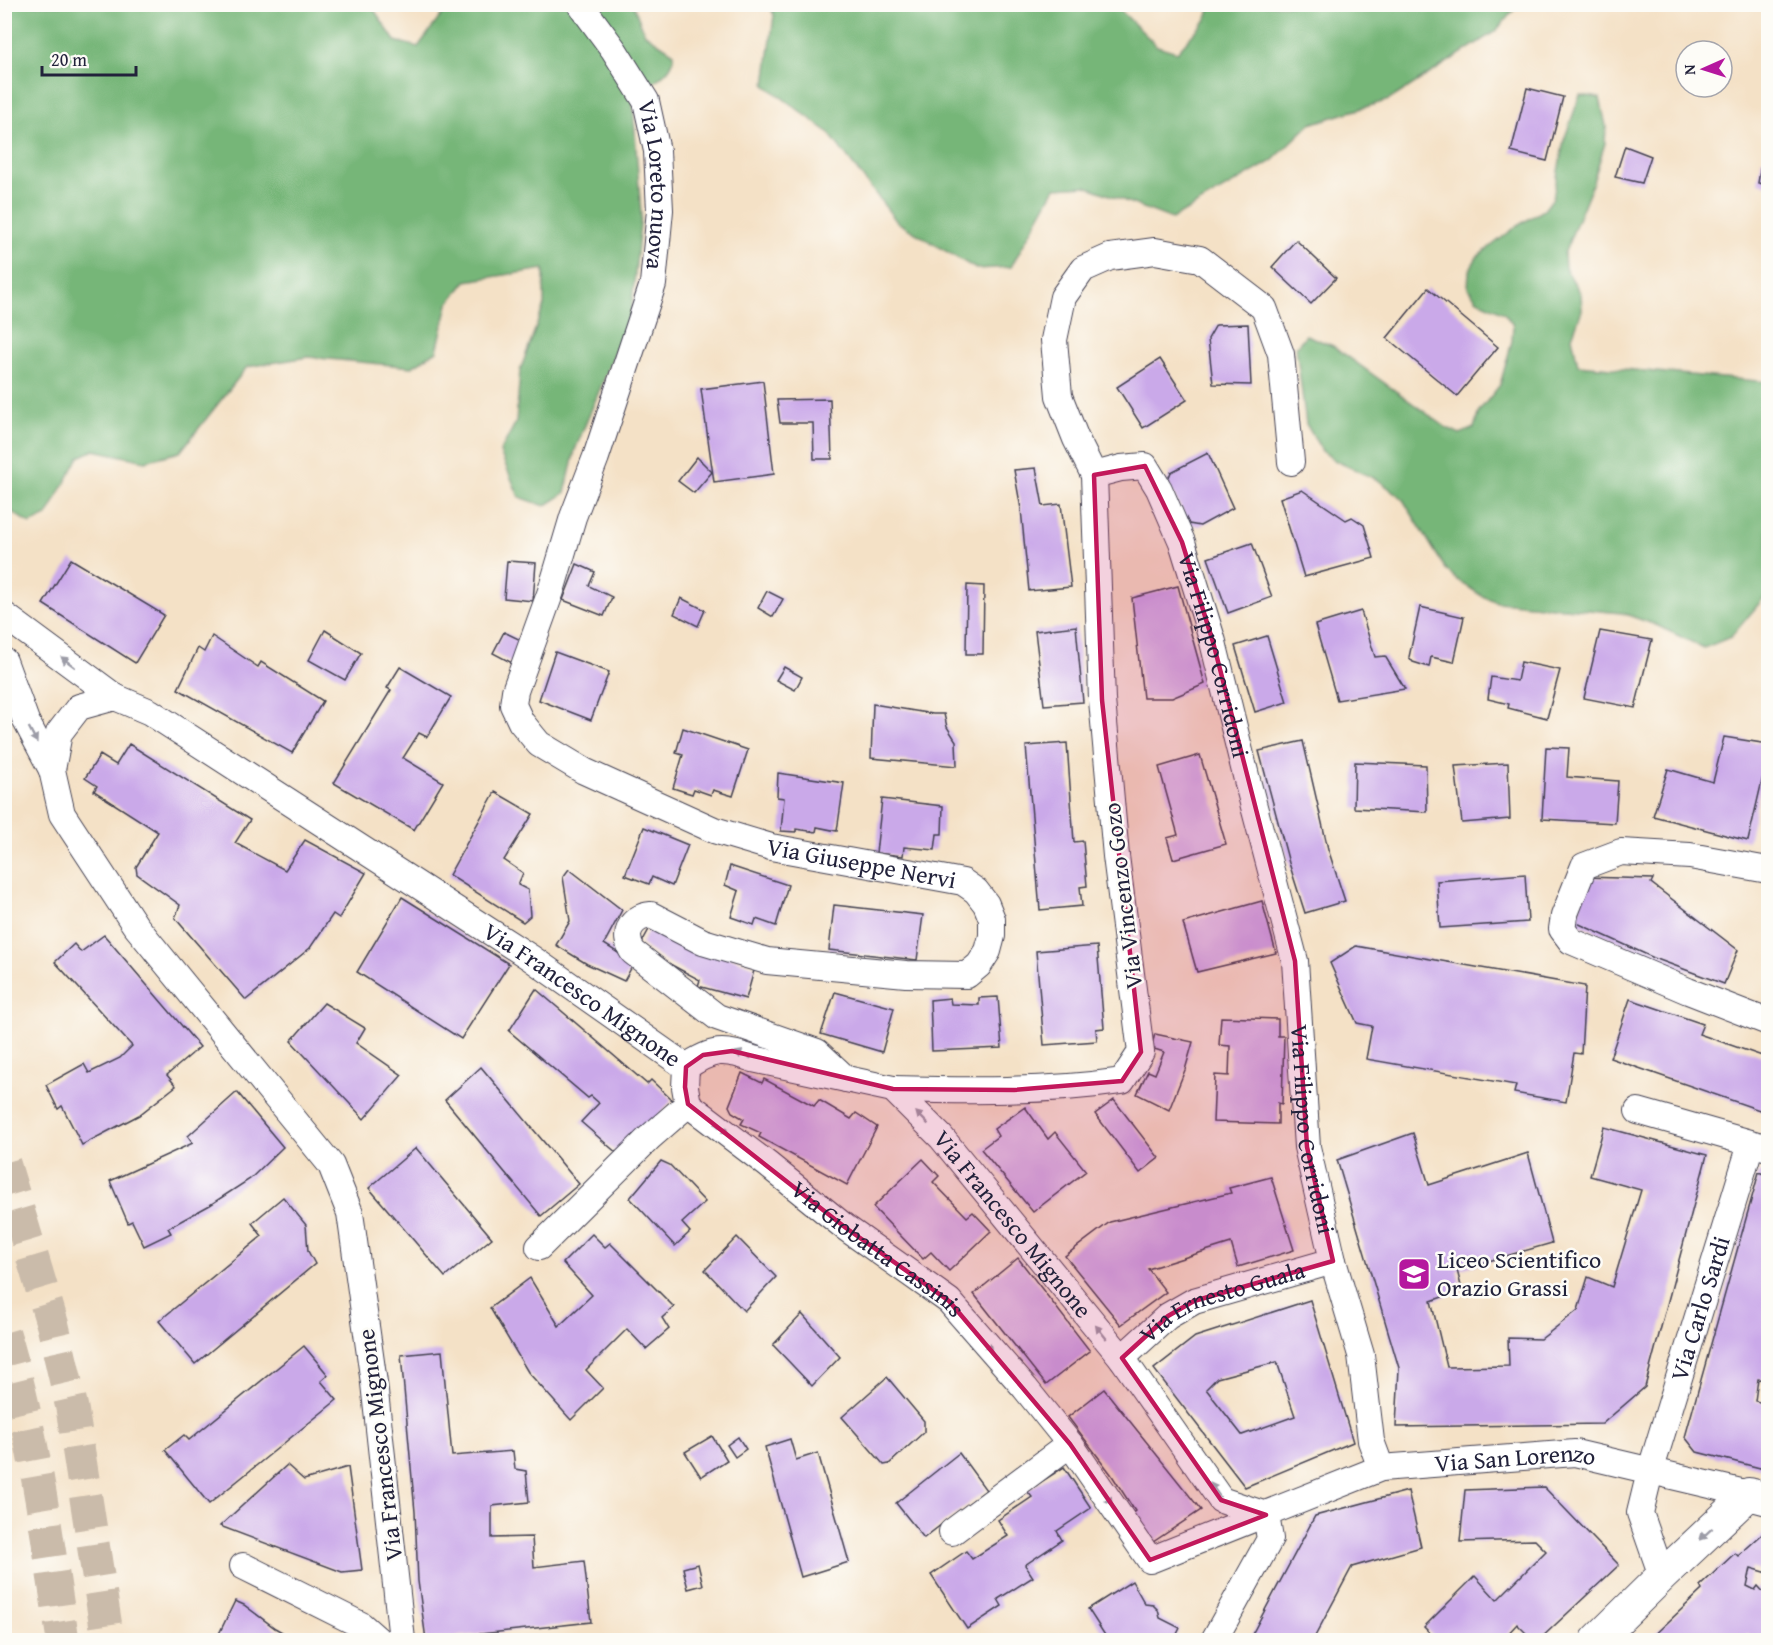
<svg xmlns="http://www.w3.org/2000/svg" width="1773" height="1645" viewBox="0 0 1773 1645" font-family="'Gentium Book Plus',serif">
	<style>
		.forest { fill: #76b678; stroke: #4c6c5a; stroke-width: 1.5 }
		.building { fill: #caa9e9; fill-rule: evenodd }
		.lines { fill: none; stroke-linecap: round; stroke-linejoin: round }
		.motorway-tunnel { stroke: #cabbaa; stroke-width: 33; stroke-dasharray: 33 16; stroke-linecap: butt }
		.minor-casing { stroke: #423f50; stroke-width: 28 }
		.tertiary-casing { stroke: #423f50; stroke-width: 34 }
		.minor { stroke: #fff; stroke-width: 26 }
		.tertiary { stroke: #fff; stroke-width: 32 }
		.oneway { fill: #9c9ca7 }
		.marked { fill: #c2185b; fill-opacity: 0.2; stroke: #c2185b; stroke-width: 4.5; stroke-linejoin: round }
		.labels { text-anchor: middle; stroke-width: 5; stroke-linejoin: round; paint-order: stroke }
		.street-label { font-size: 24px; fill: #22223b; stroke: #fdfcf7 }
		.poi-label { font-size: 24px; fill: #22223b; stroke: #fdfcf7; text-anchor: start }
	</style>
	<rect width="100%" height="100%" fill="#fdfcf7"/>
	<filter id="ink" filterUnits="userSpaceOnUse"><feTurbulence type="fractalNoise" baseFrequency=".0167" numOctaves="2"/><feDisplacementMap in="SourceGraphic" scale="12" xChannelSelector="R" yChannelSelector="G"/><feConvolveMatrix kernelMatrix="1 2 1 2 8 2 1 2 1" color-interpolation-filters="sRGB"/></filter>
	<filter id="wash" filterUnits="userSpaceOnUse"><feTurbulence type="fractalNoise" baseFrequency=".008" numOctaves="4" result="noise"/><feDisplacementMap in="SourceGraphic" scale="24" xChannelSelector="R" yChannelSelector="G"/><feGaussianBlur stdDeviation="1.35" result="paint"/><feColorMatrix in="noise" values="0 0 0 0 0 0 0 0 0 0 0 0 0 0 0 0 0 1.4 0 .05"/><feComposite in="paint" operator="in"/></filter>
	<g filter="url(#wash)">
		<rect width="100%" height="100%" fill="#f4e1c6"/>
		<g class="forest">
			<path d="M4,5h367l24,36 23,6 28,-38v-4h187l12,29 29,19c1,26 -36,30 -41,52l8,110 -10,98 -56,137 -10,43 -20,13 -26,-9 -19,-45 16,-30 4,-51 24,-66v-36l-78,12 -18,23 -11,47 -25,16 -104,-10 -61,10 -67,85 -35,9 -51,-11 -15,7 -32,59 -17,8 -25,-17z"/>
			<path d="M769,5h346l42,41 20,6 29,-32 4,-15h308l-22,26 -107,69 -79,24 -38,37 -100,58 -86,-33 -31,2 -44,79 -35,2 -79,-47 -69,-90 -63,-47 9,-70z"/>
			<path d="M1580,95l20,3 6,28 -1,17 -13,42 -28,69 1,14 16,26 1,16 -10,27 6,28 190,17v211l-37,44 -27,11 -48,-23 -34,-12 -125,-11 -15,-6 -26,-17 -11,-11 -43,-70 -24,-18 -42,-19 -14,-10 -16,-27 -10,-77 10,-12 27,11 114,82 13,6 14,-6 5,-17 21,-26 12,-44 1,-16 -9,-12 -27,-13 -9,-12 1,-17 8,-14 40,-31 27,-16 9,-12 11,-58z"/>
		</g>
		<g id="blocks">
			<g class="building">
				<path d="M1527,88l36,9 -16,64 -36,-9z"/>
				<path d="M1625,146l26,10 -9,27 -27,-6z"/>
				<path d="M1762,159l6,1v25l-10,-2z"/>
				<path d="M1296,240l40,38 -25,26 -39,-37z"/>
				<path d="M1428,288l70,59 -41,49 -70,-58z"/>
				<path d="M1248,324l3,61 -38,-1 -5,-45 8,-14z"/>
				<path d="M1160,359l27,41 -44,28 -26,-41z"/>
				<path d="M763,381l11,93 -60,8 -13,-93z"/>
				<path d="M830,399l2,60h-18l-1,-36h-33l-3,-23z"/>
				<path d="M1208,453l25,55 -33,18 -11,-2 -22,-42 4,-10z"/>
				<path d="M697,457l15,15 -18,21 -16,-12z"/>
				<path d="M1036,468l7,38 18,-2 10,83 -42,4 -8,-82 -7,-39z"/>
				<path d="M1302,490l44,30 6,-3 12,8 10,33 -70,19 -24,-79z"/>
				<path d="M1252,543l20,54 -44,16 -20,-55z"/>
				<path d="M71,559l93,56 -29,48 -92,-59z"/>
				<path d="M507,561l29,2 -3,38 -29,-3z"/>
				<path d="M577,564l18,8 -6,14 23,11 -8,19 -41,-16z"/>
				<path d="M967,585l17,1 -1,68h-17z"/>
				<path d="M1178,586l27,98 -33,14h-29l-11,-100z"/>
				<path d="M767,591l16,8 -10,18 -15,-9z"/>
				<path d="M681,598l24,12 -7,16 -24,-12z"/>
				<path d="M1420,607l44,10 -10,45 -23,-5 -2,10 -16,-5 -4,-5z"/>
				<path d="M1361,611l14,46 10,-1 20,33 -68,11 -22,-75z"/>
				<path d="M1076,626l7,76 -39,3 -9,-74z"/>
				<path d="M325,630l36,23 -16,27 -36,-20z"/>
				<path d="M1600,631l52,9 -17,68 -51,-10z"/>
				<path d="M504,632l21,10 -11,22 -21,-11z"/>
				<path d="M212,636l46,31 3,-5 62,39 -31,52 -114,-64 20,-41 6,4z"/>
				<path d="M1267,636l20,66 -32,10 -20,-66z"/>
				<path d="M555,652l54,20 -18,48 -52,-20z"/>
				<path d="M1521,662l39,8 -13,48 -39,-10 1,-4 -21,-5 3,-22 26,4z"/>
				<path d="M400,667l51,30 -24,40 -8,-4 -16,25 40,24 -29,48 -80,-47 57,-93 -4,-2z"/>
				<path d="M784,667l18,10 -7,13 -19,-10z"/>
				<path d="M873,704l60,10h11l3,13 9,14 1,25 -86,-8z"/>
				<path d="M683,728l65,22 -15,46 -20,-6 -2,5 -17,-6 -2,5 -19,-6 10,-33 -7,-2z"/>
				<path d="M1724,737l44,7v11l-20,86 -95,-25 15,-47 45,13z"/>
				<path d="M1303,741l25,108 17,52 -40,12 -16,-50 -30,-112z"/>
				<path d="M1067,743l7,99 9,-1 4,45 -7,1 2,19 -42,4 -14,-164z"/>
				<path d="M129,744l121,76 -15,23 50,27 20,-30 61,33 -27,45 -6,-4 -23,34 -64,52 -71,-82 5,-13 -43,-31 -1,-7 22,-35 -64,-41 3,-5 -12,-8 15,-23 16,10z"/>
				<path d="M1546,747l23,1 -2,29 51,4 -3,42 -73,-4z"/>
				<path d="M1200,755l26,89 -53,15 -6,-21 11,-3 -19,-68z"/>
				<path d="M1355,762l71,3 1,47 -73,-4z"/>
				<path d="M1508,763l2,56 -48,4 -7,-57z"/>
				<path d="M778,773l66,10 -7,48 -20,-4 -1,5 -20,-3v3l-15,-1 3,-33 -7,-1z"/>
				<path d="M495,792l38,22 -29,46 19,13 -5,12 10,5 2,26 -7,6 -74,-47z"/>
				<path d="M882,799l61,7 -1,28h-5l-2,16 -31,-3 -1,9 -27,-3z"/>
				<path d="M644,827l44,18 -16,41 -20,-9 -3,7 -24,-9z"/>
				<path d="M730,866l58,19 -12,41 -20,-7 -2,6 -23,-8 8,-26 -14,-6z"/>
				<path d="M569,869l53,41 -18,34 30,19 -10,18 -37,-17 -31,-19 14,-24 -7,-44z"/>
				<path d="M1525,874l3,48 -88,6 -3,-47z"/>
				<path d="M1585,877l68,2 -2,4 87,67 -14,34 -70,-26 -77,-35z"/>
				<path d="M402,897l107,67 -48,75 -104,-67z"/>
				<path d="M1262,901l14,52 -79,19 -14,-49z"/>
				<path d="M834,905l89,10 -6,45 -88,-10z"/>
				<path d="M651,926l104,41 -9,32 -48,-13 2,-6 -34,-18 -25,-18z"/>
				<path d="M104,935l96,112 -33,28 9,11 -37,29 -57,30 -20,-39 -4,3 -12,-24 38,-21 5,9 31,-15 12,-12 -77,-84 19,-18 7,8z"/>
				<path d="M1097,946l7,82 -8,1 1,12 -53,4 -8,-94z"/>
				<path d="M1356,946l229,40 -4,68 -7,-1 -8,49 -52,-9 2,-8 -150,-26 6,-33 -15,-3 -27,-60z"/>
				<path d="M536,989l111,95 4,-4 21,20 -25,29 -29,25 -37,-32 18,-19 -8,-7 -3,2 -79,-67z"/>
				<path d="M835,992l59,16 -12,44 -61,-18z"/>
				<path d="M998,997l4,51 -70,3 -2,-51 20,-2 1,6 28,1v-7z"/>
				<path d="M1630,999l73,25 -4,10 69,24v55l-158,-55z"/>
				<path d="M324,1003l41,25 -9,15 46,32 -38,44 -73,-78z"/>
				<path d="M1221,1017l57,2v17h6l-2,68 -4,-1v21l-65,-2 2,-47 14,1 1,-30 -11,-1z"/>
				<path d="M1155,1034l38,8 -8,28 -16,40 -32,-16 11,-23 7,3 9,-22 -13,-4z"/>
				<path d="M481,1067l98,117 -38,32 -96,-116z"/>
				<path d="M742,1073l20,10 2,-4 50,27 5,-6 32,19 5,-6 21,14 -30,58 -88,-48 2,-4 -20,-9 3,-5 -12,-7 -3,-6z"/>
				<path d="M237,1092l46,55 -33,32 -40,26 -42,23 3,5 -27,13 -12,-25 -4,2 -18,-42 83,-38 -5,-7z"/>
				<path d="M1114,1100l45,58 -19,15 -45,-59z"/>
				<path d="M1025,1107l23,32 7,-7 31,39 -53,41 -52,-63 17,-13 -4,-7z"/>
				<path d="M1604,1127l103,28 -62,232 -43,37 -206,3 3,-59 -62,-208 76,-27 16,52 99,-32 24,90 -95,27 5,20 -31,11 16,66 62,-1 -1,-28 33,1 37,-29 10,-33 24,10 29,-97 -51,-14z"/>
				<path d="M416,1148l76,90 -47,39 -76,-89z"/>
				<path d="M923,1159l16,17 -6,6 34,35 6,-5 18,19 -42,40 -18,-19 -8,7 -50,-52z"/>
				<path d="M661,1161l9,4 35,37 -23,21 8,9 -15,14 -45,-48z"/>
				<path d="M1759,1172l9,4v204l-10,-1 -3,22 13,3v66l-71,-18 -12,-15z"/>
				<path d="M1271,1177l23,73 -56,17 -7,-24 -83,26 18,23 -45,33 -56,-69 45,-34 121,-29 -2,-5z"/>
				<path d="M283,1197l23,28 2,26 7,13 -120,100 -36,-43 103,-85 -10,-13z"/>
				<path d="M592,1234l13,13 5,-4 64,64 -12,11 7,11 -23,20 -19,-20 -41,41 17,18 -32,32 -43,-48 -38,-64 40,-30 29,48 33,-31 -29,-32z"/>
				<path d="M737,1237l39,40 -32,34 -39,-41z"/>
				<path d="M1018,1258l72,93 -44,34 -72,-91z"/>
				<path d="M1310,1300l43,142 -108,45 -91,-118 41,-32zM1277,1362l18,54 -53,19 -36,-46 11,-11z"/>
				<path d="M802,1314l38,43 -28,29 -39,-41z"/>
				<path d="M304,1346l24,29 -7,6 16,19 -128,104 -44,-54 19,-15 5,5z"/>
				<path d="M442,1351l10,105 61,-5 2,18 11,2 3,31 -37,4v32l40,-1 2,30 50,-6 7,61 -165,18 -8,-59 -3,-69 -14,-157z"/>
				<path d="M887,1377l37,44v11l-35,32 -5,1 -42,-48z"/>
				<path d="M1104,1389l97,121 -54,36 -21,-29 9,-6 -24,-37 -43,-57z"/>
				<path d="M712,1436l15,24 -26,17 -16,-25z"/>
				<path d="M738,1437l8,12 -11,8 -8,-12z"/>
				<path d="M790,1439l6,21 22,-7 31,109 -48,15 -36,-130z"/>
				<path d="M959,1453l27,37 -62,48 -28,-35z"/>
				<path d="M287,1465l17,15 44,-13 14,103 -20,2 -122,-46z"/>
				<path d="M1064,1467l27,41 -34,23 5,9 -37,25 8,12 -35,22 4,7 -35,23 -36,-54 35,-24 6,8 36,-23 -10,-16 34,-23 -5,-6z"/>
				<path d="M1544,1487l75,78 -80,75h-6l-16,-16 -15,16h-65l-13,-13 51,-51 22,24 49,-49 -11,-11 -75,2 5,-52z"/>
				<path d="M1408,1491l13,56 -69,20 -39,73h-64l66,-124z"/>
				<path d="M1768,1529v44l-17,-5 -4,18 8,4 3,-4 10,11v43h-12l-8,-7 -8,7h-91l53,-50 -2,-4 35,-33 3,3z"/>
				<path d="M698,1564l5,21 -15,4 -5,-21z"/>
				<path d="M1132,1581l13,23 8,1 5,5 2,8 20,10 -6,12h-66l-20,-31z"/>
				<path d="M235,1601l9,4 31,23 21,12h-80z"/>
			</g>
		</g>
	</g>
	<g filter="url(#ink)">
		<use href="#blocks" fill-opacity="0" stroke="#423f50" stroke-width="1.5"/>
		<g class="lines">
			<g class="motorway-tunnel">
				<path d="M4,1163l49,163 19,82 36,232"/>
				<path d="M4,1333c30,99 43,205 59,307"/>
			</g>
			<g class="minor-casing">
				<g id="minor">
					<path id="s1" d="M580,4l34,46 32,51 11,50 3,59 -7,74 -57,173 -23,60 -22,74 -36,100 -2,14 8,17 18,22 45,27 130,59 57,17 192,35 13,9 10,13 6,15v17l-4,15 -9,14 -12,10 -61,-1 -139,-13 -64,-19 -52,-27c-21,2 -29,20 -18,37l84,65 100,35 29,27"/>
					<path id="s2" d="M1291,462l-10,-108 -17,-46 -64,-49 -45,-8 -45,6 -27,12 -20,28 -9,43 5,56 17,43 18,36 27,-7 24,-2 14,23 23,53 31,100 35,142 47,177 12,186 26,114 28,94 10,86 10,27"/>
					<path d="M4,615l111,82"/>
					<path d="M4,661l22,60 26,49"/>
					<path d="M1768,870l-78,-14 -69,-4 -37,14 -20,50 -2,13 9,12 117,50 80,31"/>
					<path id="s3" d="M686,1067l-1,20 3,17 79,60 79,64 103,73 76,87 45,56 80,116 231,-92 194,-15 174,41"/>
					<path d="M893,1089c77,2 153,3 229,-8l19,-29 -25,-196 -14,-156 -8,-225"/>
					<path d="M1638,1111l130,37"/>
					<path d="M539,1247l110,-109 39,-34"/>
					<path id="s4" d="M1122,1358l46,-42 26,-15 139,-40"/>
					<path d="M952,1532l118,-88"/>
					<path d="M243,1566l118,59 17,15"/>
					<path id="s5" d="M1662,1576l-22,-63 10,-41 101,-328"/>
					<path id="s6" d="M402,1640l-28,-257 -24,-170 -19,-48 -196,-240 -73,-111 -10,-44 7,-37 20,-26 36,-10 35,15 381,246 155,109c26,-18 38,-19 67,-8l140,30 48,48 181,221 99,142 45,15"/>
					<path d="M1214,1640l56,-101 -4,-24"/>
				</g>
			</g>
			<g class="tertiary-casing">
				<path id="tertiary" d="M1597,1640l65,-64 87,-82 19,5"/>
			</g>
			<use href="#minor" class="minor"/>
			<use href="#tertiary" class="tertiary"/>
		</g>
		<defs><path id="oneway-solid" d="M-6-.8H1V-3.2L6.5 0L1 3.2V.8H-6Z" transform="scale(1.5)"/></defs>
		<g class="oneway">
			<use href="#oneway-solid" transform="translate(68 662) rotate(-143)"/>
			<use href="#oneway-solid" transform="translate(33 735) rotate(62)"/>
			<use href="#oneway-solid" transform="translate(743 1055) rotate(-159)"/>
			<use href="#oneway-solid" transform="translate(922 1118) rotate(-135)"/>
			<use href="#oneway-solid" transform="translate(722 1129) rotate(37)"/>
			<use href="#oneway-solid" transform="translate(1101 1332) rotate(-129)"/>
			<use href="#oneway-solid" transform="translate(986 1344) rotate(49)"/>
			<use href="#oneway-solid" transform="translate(1215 1490) rotate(-125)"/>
			<use href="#oneway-solid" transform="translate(1107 1497) rotate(55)"/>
			<use href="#oneway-solid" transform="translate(1706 1534) rotate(137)"/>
		</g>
	</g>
	<path class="marked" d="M1145,466l37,76 31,100 82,319 12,186 26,114 -139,40 -26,15 -46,42 99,142 45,15 -116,45 -80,-116 -121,-143 -103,-73 -158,-124 -3,-17 1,-20 17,-12 29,-4 161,38 121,1 108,-9 19,-29 -39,-352 -8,-225z"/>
	<defs>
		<g id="school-square" transform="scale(1.725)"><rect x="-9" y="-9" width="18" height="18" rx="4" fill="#b5179e" stroke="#fdfcf7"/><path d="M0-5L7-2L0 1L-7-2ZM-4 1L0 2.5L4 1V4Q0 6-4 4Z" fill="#fff"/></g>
	</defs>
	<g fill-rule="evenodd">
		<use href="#school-square" x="1414" y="1274"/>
	</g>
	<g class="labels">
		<g class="street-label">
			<text dy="8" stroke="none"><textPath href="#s1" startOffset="202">Via Loreto nuova</textPath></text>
			<text dy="8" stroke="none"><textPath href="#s2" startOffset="834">Via Filippo Corridoni</textPath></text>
			<text dy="8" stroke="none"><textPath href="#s1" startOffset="1140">Via Giuseppe Nervi</textPath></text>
			<text transform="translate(1123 896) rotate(-97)" y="8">Via Vincenzo Gozo</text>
			<text dy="8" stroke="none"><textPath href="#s6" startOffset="1632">Via Francesco Mignone</textPath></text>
			<text dy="8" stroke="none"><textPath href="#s2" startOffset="1320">Via Filippo Corridoni</textPath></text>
			<text dy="8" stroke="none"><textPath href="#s6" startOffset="2154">Via Francesco Mignone</textPath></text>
			<text dy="8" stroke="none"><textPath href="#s3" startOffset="276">Via Giobatta Cassinis</textPath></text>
			<text dy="8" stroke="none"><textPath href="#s4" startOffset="118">Via Ernesto Guala</textPath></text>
			<text dy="8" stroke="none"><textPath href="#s5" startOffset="280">Via Carlo Sardi</textPath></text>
			<text transform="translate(380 1445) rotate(-97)" y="8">Via Francesco Mignone</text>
			<text dy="8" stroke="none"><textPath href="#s3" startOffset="1076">Via San Lorenzo</textPath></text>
		</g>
		<g class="poi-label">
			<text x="1437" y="1268">Liceo Scientifico<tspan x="1437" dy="28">Orazio Grassi</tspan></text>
		</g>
	</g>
	<rect width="1773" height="1645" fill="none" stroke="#fdfcf7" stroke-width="24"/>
	<g transform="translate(1704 69) rotate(267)"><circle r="28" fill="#fdfcf7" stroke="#a5a5ac" stroke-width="1.5"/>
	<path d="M0-4.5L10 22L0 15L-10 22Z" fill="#b5179e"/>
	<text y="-9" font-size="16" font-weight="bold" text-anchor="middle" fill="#22223b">N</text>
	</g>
	<path d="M42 66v9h94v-9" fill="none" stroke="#22223b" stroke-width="3"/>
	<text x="51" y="66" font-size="18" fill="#22223b" stroke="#fdfcf7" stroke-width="4.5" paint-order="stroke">20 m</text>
</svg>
